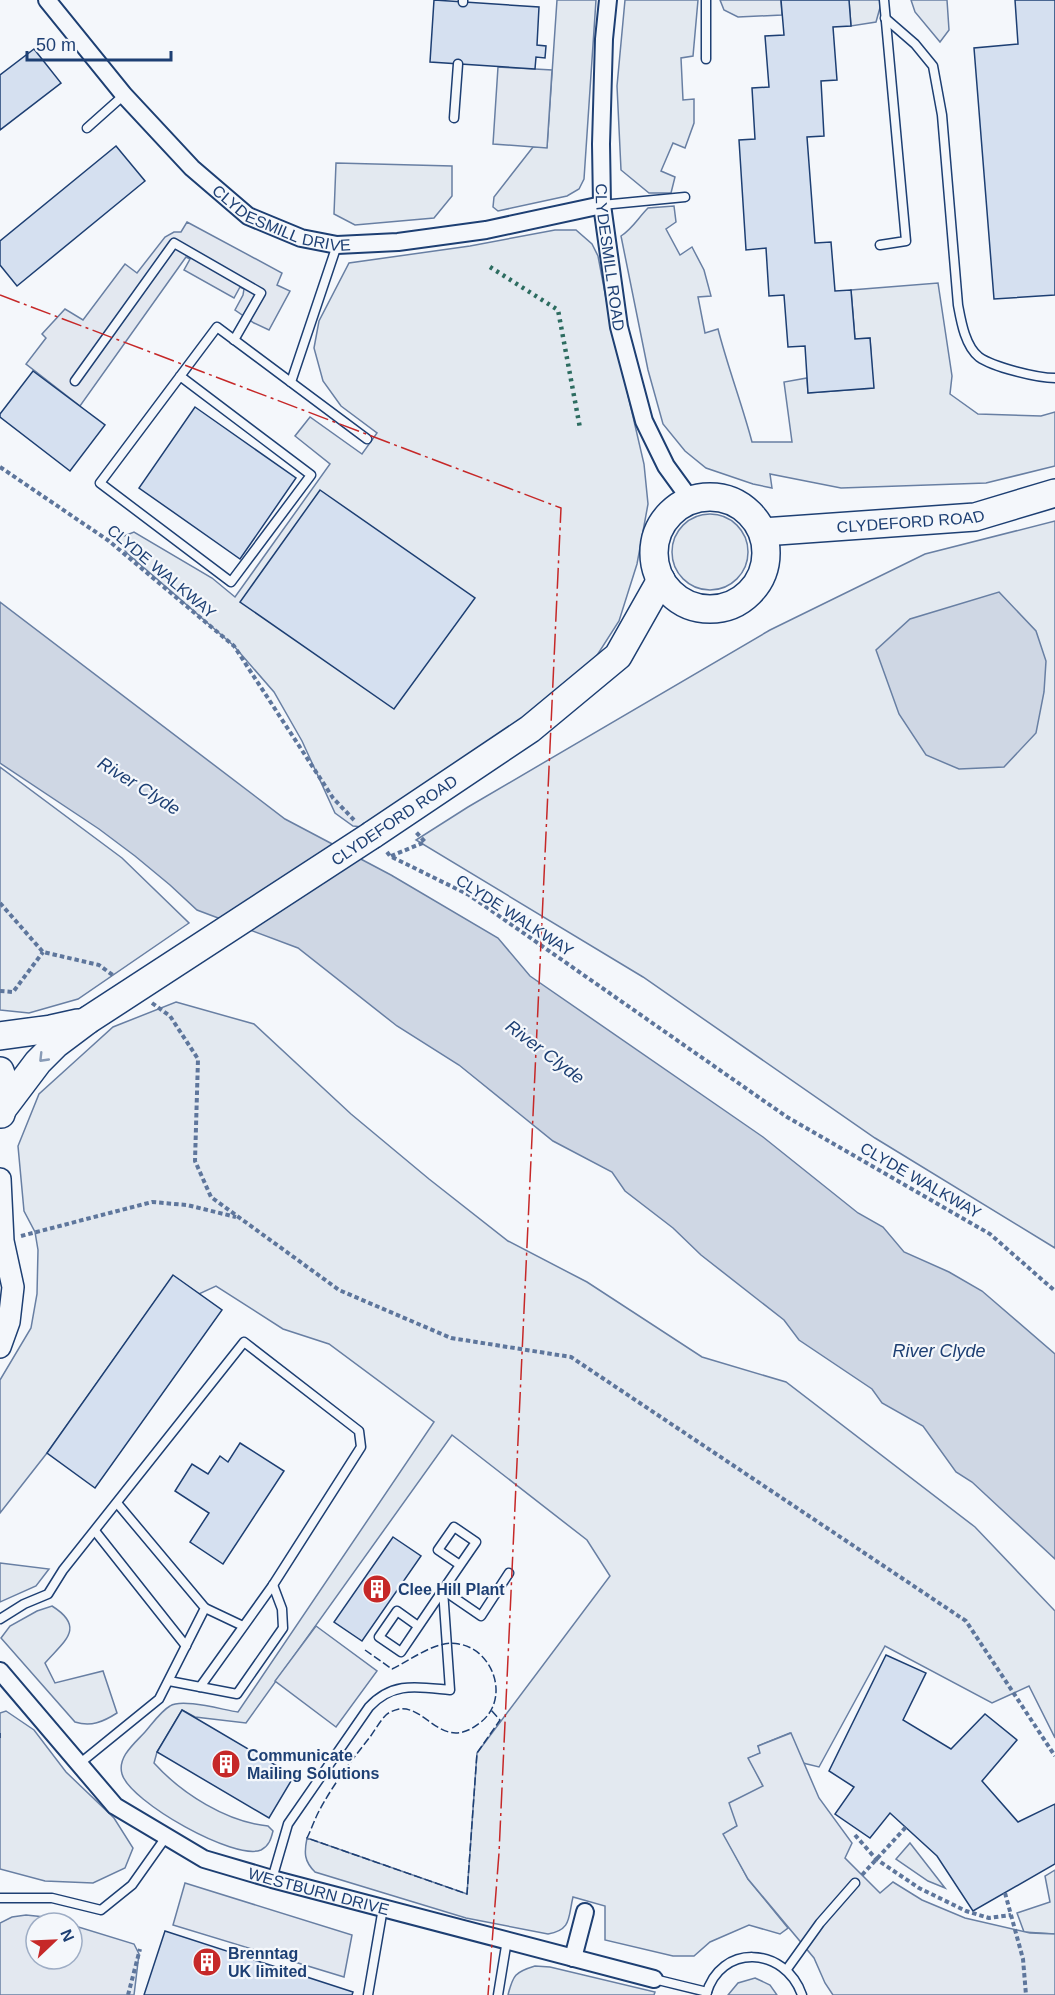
<svg xmlns="http://www.w3.org/2000/svg" width="1055" height="1995" viewBox="0 0 1055 1995" font-family="Helvetica,sans-serif">
	<style>
		.green { fill: #e3e9f0; stroke: #687fa3; stroke-width: 1.5 }
		.parking { fill: #e3e8f0; stroke: #687fa3; stroke-width: 1.5 }
		.water { fill: #cfd7e4; stroke: #687fa3; stroke-width: 1.5 }
		.building { fill: #d5e0f0; stroke: #1d3f73; stroke-width: 1.5 }
		.lines { fill: none; stroke-linecap: round; stroke-linejoin: round }
		.service-casing { stroke: #1d3f73; stroke-width: 11 }
		.minor-casing { stroke: #1d3f73; stroke-width: 20 }
		.tertiary-casing { stroke: #1d3f73; stroke-width: 24 }
		.primary-casing { stroke: #1d3f73; stroke-width: 30 }
		.path { stroke: #5e769c; stroke-width: 4; stroke-dasharray: 4.5 3; stroke-linecap: butt }
		.service { stroke: #f4f7fb; stroke-width: 8 }
		.minor { stroke: #f4f7fb; stroke-width: 16 }
		.tertiary { stroke: #f4f7fb; stroke-width: 21 }
		.primary { stroke: #f4f7fb; stroke-width: 27 }
		.primary-bridge-casing { stroke: #1d3f73; stroke-width: 30; stroke-linecap: butt }
		.primary-bridge { stroke: #f4f7fb; stroke-width: 27 }
		.hedge { stroke: #2c6c60; stroke-width: 4.5; stroke-dasharray: 3 4.5; stroke-linecap: butt }
		.fence { stroke: #1d3f73; stroke-width: 1.5; stroke-dasharray: 8 3; stroke-linecap: butt }
		.power { stroke: #c62828; stroke-width: 1.5; stroke-dasharray: 21 4.5 3 4.5; stroke-linecap: butt }
		.oneway { stroke: #889bb7 }
		.labels { text-anchor: middle; stroke-width: 4.5; stroke-linejoin: round; paint-order: stroke }
		.street-label { font-size: 16px; fill: #1d3f73; stroke: #f4f7fb }
		.poi-label { font-size: 16px; font-weight: bold; fill: #1d3f73; stroke: #f4f7fb; text-anchor: start }
		.water-label { font-size: 18px; font-style: italic; fill: #1d3f73; stroke: #f4f7fb }
	</style>
	<rect width="100%" height="100%" fill="#f4f7fb"/>
	<g class="green">
		<path d="M557,0h39l-12,179 -5,10 -12,7 -69,15 -5,-4 1,-10 39,-50h14z"/>
		<path d="M625,0h73l-5,56 -12,2 2,42 11,-1v24l-9,25 -12,-5 -12,28 14,6 -4,16h-22l-28,-23 -4,-84z"/>
		<path d="M720,0h61l1,15 -44,2 -14,-7z"/>
		<path d="M849,0h31l1,4 -5,18 -25,4z"/>
		<path d="M911,0h36l2,30 -9,12 -25,-30z"/>
		<path d="M336,163l116,3v30l-18,22 -79,7 -21,-11z"/>
		<path d="M674,206l2,16 -10,7 14,26 12,-8 12,23 7,26 -13,1 7,36 13,-4c10,39 24,75 34,113h40l-8,-60 23,-4 1,15 65,-5 -3,-50 -15,1 -4,-49 87,-7 14,93 -2,18 28,20 63,2 14,-4v54l-69,17 -145,5 -71,-14 2,14 -19,-4 -47,-16 -21,-17 -22,-27 -15,-54 -27,-134c12,-8 17,-18 27,-28z"/>
		<path d="M555,230h21l16,14 6,12 10,53 36,155 4,40 -11,60 -18,57 -32,50 -47,42 -178,114 -9,-1 -18,-13 -33,-72 -28,-49 -40,-46 -108,-94 -7,-14 15,-6 78,46 23,19 95,-133 -35,-28 15,-19 52,37 15,-21 -36,-27 -18,-25 -9,-33 5,-27 30,-58 121,-17z"/>
		<circle cx="710" cy="552" r="38"/>
		<path d="M1055,521v727l-180,-110 -232,-161 -227,-137 52,-33 302,-177 155,-76z"/>
		<path d="M0,767l122,91 67,65 -111,76 -49,14 -29,-3z"/>
		<path d="M176,1002l78,22 97,90 78,65 79,62 79,41 115,75 84,25 189,145 80,84v127l-26,-52 -37,17 -107,-57 -66,121 -16,-4 -13,-30 -32,13 3,7 -12,5 14,28 -26,40 -13,8 24,45 40,49 -8,6 -31,-9 -39,17 -16,14h-21l-68,-16v-34l-32,-9c-5,20 -1,33 -25,37l-82,-16 -151,-46c-11,-11 -11,-19 -8,-34l160,56 10,-141 133,-177 -23,-36 -135,-105 -206,288 -51,-6 -13,-7 -25,42 -3,11c28,31 73,59 114,63l5,5c-2,8 -4,15 -12,19 -26,11 -131,-48 -139,-76 -5,-17 13,-31 23,-42 7,-8 16,-21 25,-26 12,-8 53,4 68,6l196,-290 -105,-78 -46,-15 -67,-43 -17,8 -26,-18 -126,177 -47,60v-133l31,-52 6,-34 1,-44 -3,-18 -11,-21 -6,-65 21,-52 43,-39 31,-28z"/>
		<path d="M0,1563l49,6 -13,17 -36,16z"/>
		<path d="M52,1606c35,22 11,36 -7,57l10,20 48,-12 14,42c-14,9 -26,14 -42,9l-74,-84 9,-12 27,-15z"/>
		<path d="M6,1711l28,19 32,42 48,46 19,30 -8,20 -32,15 -48,-2 -45,-12v-156z"/>
		<path d="M910,1843l35,45 -17,-7 -32,-22z"/>
		<path d="M1055,1870v64l-31,-2 -7,-19 33,-11 -5,-26z"/>
		<path d="M535,1966l15,1 105,25 -1,3h-146c5,-20 7,-23 27,-29z"/>
		<path d="M755,1978l15,7 7,10h-49l10,-12z"/>
	</g>
	<g class="parking">
		<path d="M498,67l54,3 -5,78 -54,-4z"/>
		<path d="M187,222l95,51 -5,12 13,6 -21,39 -15,-7 -19,-13 8,-15 1,-6 -4,-2 -6,11 -50,-28 6,-11 -4,-2 -106,149 -54,-42 20,-26 -4,-4 23,-25 18,11 42,-56 12,9 28,-36 9,-5h7z"/>
		<path d="M316,1626l61,45 -41,56 -61,-46z"/>
		<path d="M791,1733l28,65 33,45 -7,15 35,35 13,-11 29,18 43,18 65,15 25,1v61h-222l-8,-12 -11,-25 -66,-79 -25,-45 14,-8 -8,-23 34,-17 -15,-28 12,-5 -2,-7z"/>
		<path d="M185,1883l167,52 -8,42 -171,-52z"/>
		<path d="M26,1915l19,2 20,6h-29v36h36v-34l62,19 5,10 -5,41h-134v-72l12,-6z"/>
	</g>
	<g class="water">
		<path d="M999,592l37,39 10,30 -2,31 -8,41 -32,34 -45,2 -33,-14 -27,-41 -23,-64 34,-31z"/>
		<path d="M0,602l285,217 106,56 107,63 32,38 233,161 95,76 25,14 21,25 45,20 33,19 73,63v205l-83,-77 -16,-10 -33,-46 -41,-23 -10,-14 -73,-49 -15,-20 -83,-65 -28,-27 -48,-37 -13,-19 -59,-31 -94,-76 -62,-39 -99,-78 -101,-38 -27,-25 -35,-29 -36,-27 -99,-66z"/>
	</g>
	<g class="building">
		<path d="M434,0l105,7 -2,38 9,1 -1,12 -9,-1 -1,12 -105,-7z"/>
		<path d="M781,0h68l2,26 -18,1 4,53 -16,1 3,55 -17,1 8,106 16,-1 4,49 16,-1 4,49 15,-1 4,50 -66,5 -3,-47 -17,1 -4,-52 -15,1 -3,-48 -20,2 -7,-110 16,-1 -3,-51 17,-1 -4,-51 19,-1z"/>
		<path d="M1015,0h40v295l-61,4 -20,-251 44,-4z"/>
		<path d="M34,49l27,34 -61,47v-55z"/>
		<path d="M116,146l29,35 -128,105 -17,-21v-24z"/>
		<path d="M33,371l72,54 -35,46 -70,-54v-3z"/>
		<path d="M195,407l101,71 -56,81 -101,-71z"/>
		<path d="M320,490l155,108 -81,111 -154,-107z"/>
		<path d="M173,1275l49,35 -127,178 -48,-35z"/>
		<path d="M240,1443l44,28 -61,93 -33,-22 19,-29 -34,-22 17,-27 16,10 12,-18 8,6z"/>
		<path d="M393,1537l28,19 -59,85 -28,-19z"/>
		<path d="M886,1655l40,18 -23,47 48,29 34,-35 32,26 -35,41 36,41 37,-18v60l-82,47 -36,-55 -47,-43 -20,25 -35,-24 19,-27 -25,-16z"/>
		<path d="M182,1710l112,66 -25,42 -112,-66z"/>
		<path d="M165,1931l188,61 -1,3h-208z"/>
	</g>
	<g class="lines">
		<g class="service-casing">
			<g id="service">
				<path d="M463,2v-2"/>
				<path d="M885,18l30,26 18,22 9,49 16,190c3,16 7,41 21,52 14,10 58,21 76,21"/>
				<path d="M706,59v-59"/>
				<path d="M454,118l4,-54"/>
				<path d="M87,128l37,-33"/>
				<path d="M602,205l83,-8"/>
				<path d="M880,245l26,-4 -22,-241"/>
				<path d="M180,376l131,99 -80,107 -131,-99 117,-156 150,112"/>
				<path d="M75,381l99,-138 87,50 -27,47"/>
				<path d="M291,382l46,-137"/>
				<path d="M95,1531l91,115"/>
				<path d="M443,1590l38,26 28,-43"/>
				<path d="M205,1608l38,18"/>
				<path d="M0,1619l24,-15 24,-10 15,-24 181,-228 115,89 2,16 -88,138 -73,102"/>
				<path d="M418,1626l-21,-15 -18,26 22,15c25,-37 50,-74 75,-110l-22,-15 -16,23 22,15"/>
				<path d="M169,1681l68,13 46,-66 -1,-19 -9,-24"/>
				<path d="M79,1764l80,-65 46,-91 -88,-105"/>
				<path d="M272,1879l16,-55 81,-117c24,-26 49,-20 81,-17l-7,-100"/>
				<path d="M0,1898h52l49,12 31,-25 34,-48"/>
				<path d="M787,1969l33,-46 35,-40"/>
				<path d="M654,1979l53,13"/>
				<path d="M368,1995l15,-87"/>
				<path d="M498,1995l9,-55"/>
				<path d="M706,1995c14,-52 79,-49 96,0"/>
			</g>
		</g>
		<g class="minor-casing">
			<g id="minor">
				<path id="s1" d="M47,0l77,95 68,73 56,48 53,22 36,7 61,-3 88,-12 116,-25"/>
				<path id="s2" d="M608,0l-4,39 -3,105 1,61 17,122 25,94 22,45 24,33"/>
				<path id="s3" d="M0,1671l115,135 89,53 68,20 382,100"/>
				<path d="M573,1958l12,-46"/>
			</g>
		</g>
		<g class="tertiary-casing">
			<path id="tertiary" d="M0,1179l3,62 10,46 -4,35 -9,25"/>
		</g>
		<g class="primary-casing">
			<g id="primary">
				<circle cx="710" cy="553" r="56"/>
				<path id="s4" d="M763,532l212,-15 80,-24"/>
				<path d="M372,835l158,-106 88,-73 43,-76"/>
				<path d="M0,1036l51,-7 27,-6"/>
				<path d="M0,1071c6,14 5,28 1,43"/>
				<path d="M1,1111l37,-49 18,-18 32,-24"/>
			</g>
		</g>
		<g class="path">
			<path d="M0,467l109,74 125,105 99,152 21,22"/>
			<path d="M387,852l3,4 79,39 318,222 203,117 65,57"/>
			<path d="M391,856l34,-14 -9,-10"/>
			<path d="M0,903l43,49 56,13 15,11"/>
			<path d="M0,991l13,1 30,-40"/>
			<path d="M152,1003l18,13 28,43 -3,102 16,36 128,93 112,48 120,19 395,264 89,135"/>
			<path d="M21,1236l131,-34 35,3 49,12"/>
			<path d="M855,1835l21,24 43,29 47,23 23,7 22,-3"/>
			<path d="M862,1875l44,-48"/>
			<path d="M1005,1893l18,66 3,36"/>
			<path d="M128,1995l12,-46"/>
		</g>
		<use href="#service" class="service"/>
		<use href="#minor" class="minor"/>
		<use href="#tertiary" class="tertiary"/>
		<use href="#primary" class="primary"/>
		<g class="primary-bridge-casing">
			<path id="primary-bridge" d="M88,1020l284,-185"/>
		</g>
		<use href="#primary-bridge" class="primary-bridge"/>
		<path class="hedge" d="M490,267l68,43 22,118"/>
		<g class="fence">
			<path d="M365,1650l27,19c19,-9 45,-30 67,-25 35,6 51,55 22,78 -39,32 -54,-17 -82,-13 -4,1 -10,3 -13,6 -6,6 -11,15 -16,22 -19,24 -38,49 -52,76 -4,8 -7,17 -11,25l160,56 10,-141 23,-33 -9,-10"/>
			<path d="M0,1733v5"/>
		</g>
		<path class="power" d="M0,295l561,213 -62,1345 -11,142"/>
	</g>
	<defs><path id="oneway-chevron" d="M-2-3.5L2.5 0L-2 3.5" fill="none" stroke-width="1.6" stroke-linecap="round" stroke-linejoin="round" transform="scale(1.5)"/></defs>
	<use class="oneway" href="#oneway-chevron" transform="translate(43 1058) rotate(134)"/>
	<defs>
		<g id="building-disc" transform="scale(1.5)"><circle r="9.5" fill="#c62828" stroke="#f4f7fb"/><path d="M-4-6H4V6H1V3H-1V6H-4ZM-2.5-4.3h1.7v1.8h-1.7ZM.8-4.3h1.7v1.8H.8ZM-2.5-1h1.7V.8h-1.7ZM.8-1h1.7V.8H.8Z" fill="#fff"/></g>
	</defs>
	<g fill-rule="evenodd">
		<use href="#building-disc" x="377" y="1589"/>
		<use href="#building-disc" x="226" y="1764"/>
		<use href="#building-disc" x="207" y="1962"/>
	</g>
	<g class="labels">
		<g class="street-label">
			<text dy="6" stroke="none"><textPath href="#s1" startOffset="328">CLYDESMILL DRIVE</textPath></text>
			<text dy="6" stroke="none"><textPath href="#s2" startOffset="258">CLYDESMILL ROAD</textPath></text>
			<text dy="6" stroke="none"><textPath href="#s4" startOffset="148">CLYDEFORD ROAD</textPath></text>
			<text transform="translate(162 571) rotate(40)" y="6">CLYDE WALKWAY</text>
			<text transform="translate(394 820) rotate(-34)" y="6">CLYDEFORD ROAD</text>
			<text transform="translate(515 915) rotate(33)" y="6">CLYDE WALKWAY</text>
			<text transform="translate(921 1180) rotate(30)" y="6">CLYDE WALKWAY</text>
			<text dy="6" stroke="none"><textPath href="#s3" startOffset="400">WESTBURN DRIVE</textPath></text>
		</g>
		<g class="poi-label">
			<text x="398" y="1595">Clee Hill Plant</text>
			<text x="247" y="1761">Communicate<tspan x="247" dy="18">Mailing Solutions</tspan></text>
			<text x="228" y="1959">Brenntag<tspan x="228" dy="18">UK limited</tspan></text>
		</g>
		<g class="water-label">
			<text transform="translate(139 786) rotate(32)" y="6">River Clyde</text>
			<text transform="translate(545 1052) rotate(37)" y="6">River Clyde</text>
			<text x="939" y="1357">River Clyde</text>
		</g>
	</g>
	<g transform="translate(54 1941) rotate(67)"><circle r="28" fill="#f4f7fb" stroke="#9eadc5" stroke-width="1.5"/>
	<path d="M0-4.5L10 22L0 15L-10 22Z" fill="#c62828"/>
	<text y="-9" font-size="16" font-weight="bold" text-anchor="middle" fill="#1d3f73">N</text>
	</g>
	<path d="M27 51v9h144v-9" fill="none" stroke="#1d3f73" stroke-width="3"/>
	<text x="36" y="51" font-size="18" fill="#1d3f73" stroke="#f4f7fb" stroke-width="4.5" paint-order="stroke">50 m</text>
</svg>
